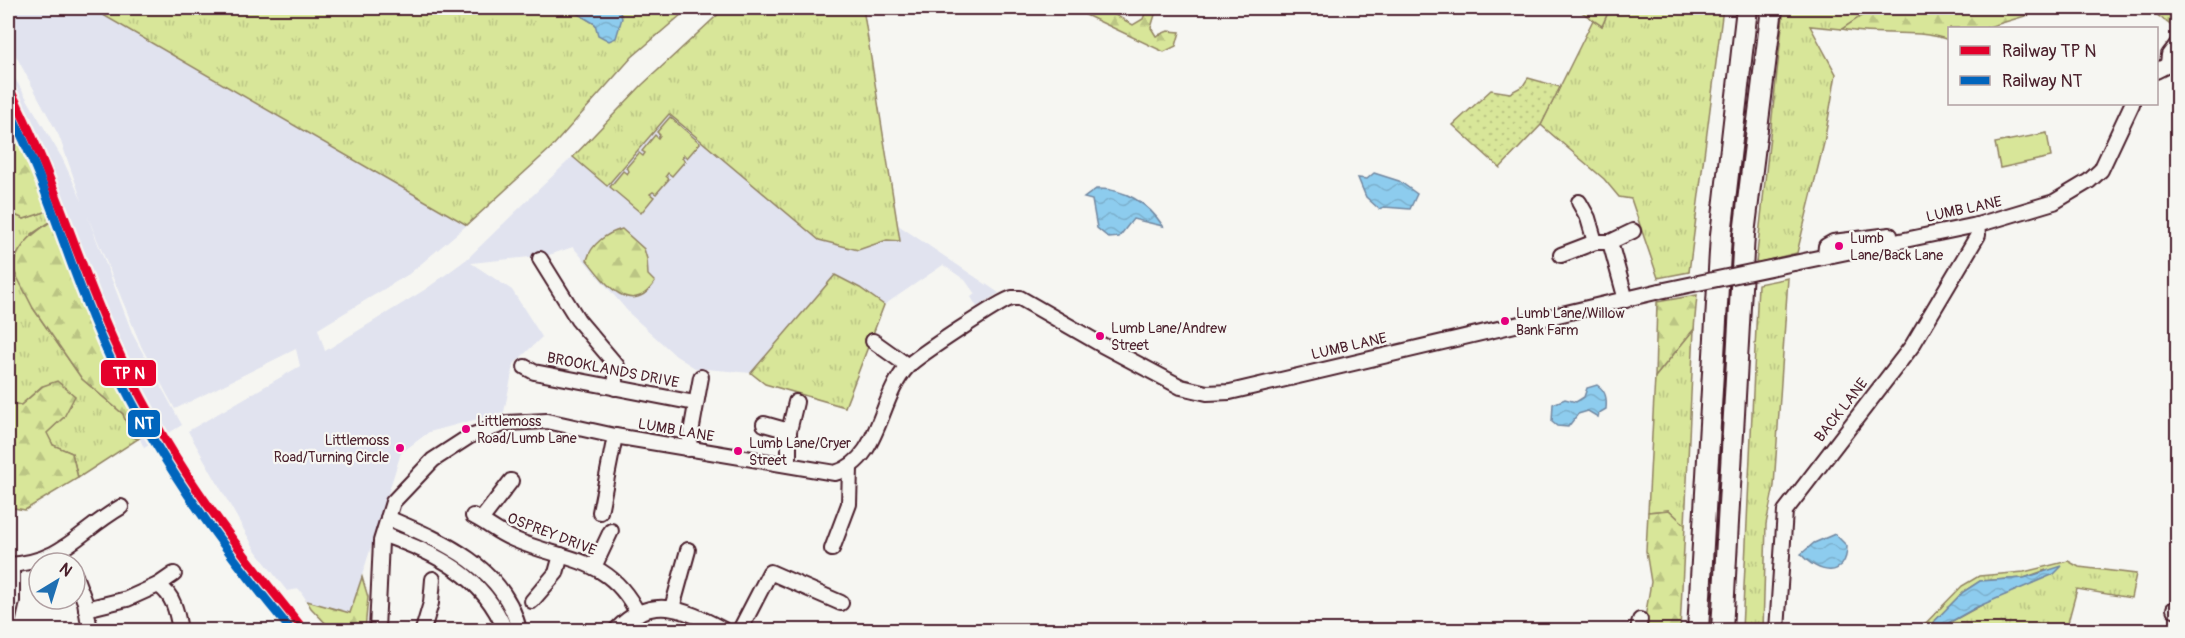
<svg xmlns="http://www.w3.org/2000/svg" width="2185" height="638" viewBox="0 0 2185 638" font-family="Pangolin,sans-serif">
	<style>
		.built { fill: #e1e3ef }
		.grass { fill: url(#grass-tufts); stroke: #918262; stroke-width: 1.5 }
		.forest { fill: url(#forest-firs); stroke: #918262; stroke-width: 1.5 }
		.garden { fill: url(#garden-dots); stroke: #918262; stroke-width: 1.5 }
		.pitch { fill: #d8e699; stroke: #918262; stroke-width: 1.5 }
		.water { fill: url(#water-waves); stroke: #7287a0; stroke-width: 1.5 }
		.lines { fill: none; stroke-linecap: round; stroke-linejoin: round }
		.minor-casing { stroke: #4a1f2b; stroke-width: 18 }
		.highway-casing { stroke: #4a1f2b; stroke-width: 24 }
		.minor { stroke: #f6f6f2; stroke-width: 14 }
		.highway { stroke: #f6f6f2; stroke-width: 20 }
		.minor-bridge-casing { stroke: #4a1f2b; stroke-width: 18; stroke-linecap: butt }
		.minor-bridge { stroke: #f6f6f2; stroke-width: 14 }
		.rail-1-casing { stroke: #f6f6f2; stroke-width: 14 }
		.rail-2-casing { stroke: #f6f6f2; stroke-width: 14 }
		.rail-1 { stroke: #e4002b; stroke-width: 9 }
		.rail-2 { stroke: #0065bd; stroke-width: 9 }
		.bus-dot { fill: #e5007d; stroke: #f6f6f2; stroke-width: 2 }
		.labels { text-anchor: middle; stroke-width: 4.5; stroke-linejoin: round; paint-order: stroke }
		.bus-label { font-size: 14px; fill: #4a1f2b; stroke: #f6f6f2; text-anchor: start }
		.street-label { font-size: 15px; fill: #4a1f2b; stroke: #f6f6f2 }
		.line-badge { stroke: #f6f6f2; stroke-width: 2 }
		.badge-label { font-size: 16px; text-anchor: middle; font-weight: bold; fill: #fff }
	</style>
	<defs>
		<pattern id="grass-tufts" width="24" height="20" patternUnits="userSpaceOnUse" patternTransform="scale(1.5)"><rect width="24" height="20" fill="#d8e699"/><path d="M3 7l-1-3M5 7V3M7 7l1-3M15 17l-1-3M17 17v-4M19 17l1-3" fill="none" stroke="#bbc584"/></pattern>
		<pattern id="forest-firs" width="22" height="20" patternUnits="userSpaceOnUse" patternTransform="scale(1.5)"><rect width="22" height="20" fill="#d8e699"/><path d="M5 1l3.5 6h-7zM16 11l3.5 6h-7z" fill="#bbc584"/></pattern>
		<pattern id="garden-dots" width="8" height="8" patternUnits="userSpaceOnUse" patternTransform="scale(1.5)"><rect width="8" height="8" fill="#d8e699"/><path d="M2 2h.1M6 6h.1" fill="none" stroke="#bbc584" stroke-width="1.8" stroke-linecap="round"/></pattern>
		<pattern id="water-waves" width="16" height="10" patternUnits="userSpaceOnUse" patternTransform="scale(1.5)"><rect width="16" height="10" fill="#8dccee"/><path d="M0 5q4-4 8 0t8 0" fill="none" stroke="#7bafcc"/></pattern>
	</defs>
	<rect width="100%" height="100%" fill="#f6f6f2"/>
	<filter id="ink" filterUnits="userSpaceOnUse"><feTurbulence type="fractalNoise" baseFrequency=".0167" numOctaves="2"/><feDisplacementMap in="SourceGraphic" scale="12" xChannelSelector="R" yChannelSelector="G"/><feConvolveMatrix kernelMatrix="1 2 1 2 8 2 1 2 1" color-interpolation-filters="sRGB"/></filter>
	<g filter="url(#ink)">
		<path class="built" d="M8,8h84l375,217 -58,49 -91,55 7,22 101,-62 41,-30 159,-154 16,-20 83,-77h138l35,217 101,68 -22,14 -6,-10 4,-3 -10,-14 -22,-15 -59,40 -24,-17 -25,-13 -84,98 -56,-5 -19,-12 -46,-42 -57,-67 -24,8 -78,8 41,27 30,47 -28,27 -10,48 -75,20 -28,21 -51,160 -43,-12 -8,-12 -12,2 -31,-40 -68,-120 112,-65 -4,-17 -121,60 -33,-61 -55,-133 46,120 49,90 -38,23 -106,-236 8,-15 -38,-86v-44l54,91 20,43 -23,-65 -51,-95z"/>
		<g class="grass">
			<path d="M91,8h483l1,4 20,12 11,-15 -8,1 -1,-2h92l-57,49 -81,91 -84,77z"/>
			<path d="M725,8h138l37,233 -13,-1 -29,10 -39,-10 -150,-126 -62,72 -34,-29 69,-72z"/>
			<path d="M1610,8h113l-34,264 -31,6 -27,-79 -12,-2 -15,-18 -63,-54 52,-105 9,6z"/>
			<path d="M1784,8h57l25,5 -24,16 -32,-3 26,48 -12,69 -27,110 -41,10z"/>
			<path d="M51,210l4,9 -23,15 1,74 49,71 41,35 8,22 7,3 -60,39 -6,-25 -19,-8 -7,-12 18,-16 -22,-31 -21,19 -13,-2v-191l16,7z"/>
			<path d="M835,275l25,13 24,17 -39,102 -80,-23 -14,-11z"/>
			<path d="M1788,278l-14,208 -8,38 -3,106h-21l16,-346z"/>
			<path d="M1694,329l-9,196 -16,-15 -21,2 7,-135z"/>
			<path d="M2068,561l11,6 57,7 -5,24 -54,-9 -11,41h-130l110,-60 -22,8 -44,3 -17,11 -37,38h-7l43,-44 17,-10 45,-4z"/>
		</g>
		<g class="forest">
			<path d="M1071,8h32l30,17 10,-6 4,-11h10l-6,20 5,8 12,-5 12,1 -4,14 -12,6z"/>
			<path d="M1576,8h34l-8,18z"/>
			<path d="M1971,8h81l-67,20h-35l-1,12c-34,-12 -72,-3 -107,-11l24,-16c12,2 22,-2 34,-2 31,0 38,10 71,-3z"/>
			<path d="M2148,8h29v22z"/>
			<path d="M8,111l43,99 -27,9 -16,-7z"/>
			<path d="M55,219c27,72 51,146 93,212l-10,8 -7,-3 -8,-22 -41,-35 -49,-71 -21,-41c8,-24 22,-35 43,-48z"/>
			<path d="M622,229l22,20 3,10 1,16 7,7c-24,37 -51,0 -68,-22 4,-16 20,-27 35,-31z"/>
			<path d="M1697,295l-3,34 -39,48 2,-75z"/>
			<path d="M57,381l18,15 -11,21 -17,16 6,12 19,8 6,25 -53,32 -17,-3v-104l13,2 22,-19z"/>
			<path d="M1669,510l16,15 -5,105h-37l8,-48 -5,-31 2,-39z"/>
			<path d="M362,577l6,20 -3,33h-33l-21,-22 -4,-7 43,12z"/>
		</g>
		<path class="garden" d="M1528,78l32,9 -19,38 -41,43 -47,-43 38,-35 19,3 13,-7z"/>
		<g class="pitch">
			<path d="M670,117l30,26 -13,15 -3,-3 -2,3 3,3 -13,15 -4,-3 -2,3 3,3 -13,15 -3,-2 -3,2 4,3 -13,16 -31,-26 13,-16 4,3 2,-3 -3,-3 13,-15 4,3 2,-3 -3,-2 13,-16 3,3 2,-3 -3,-3z"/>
			<path d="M2047,133l4,24 -51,11 -5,-25z"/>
		</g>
		<g class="water">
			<path d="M574,8l45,2 3,8 -6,20 -7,3 -11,-6 -3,-11 -20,-12z"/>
			<path d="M1374,173l25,8 18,13 -7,15 -26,-2 -5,2 -13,-12 -8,-19 9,1z"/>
			<path d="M1096,189c28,-1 52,14 67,37l-30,-7 -14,18 -10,1 -12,-10 -5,-28 -8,-2z"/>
			<path d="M1597,385c9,6 10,13 9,24l-7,4 -1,4 -10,-6 -10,3 -10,13 -11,-1 -5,-4 1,-18 12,-5 11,3 8,-5 3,-9z"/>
			<path d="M1835,534l12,12c0,34 -30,28 -46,8l13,-11z"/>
			<path d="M2062,566l-8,8 -77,33 -41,23h-10l37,-38 17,-11 44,-3z"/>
		</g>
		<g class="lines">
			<g class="minor-casing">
				<g id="minor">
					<path d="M2168,63l1,-8 9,-12"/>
					<path d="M2156,71l22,-11"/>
					<path d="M1579,202l9,16 7,24h15"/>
					<path d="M1561,255l34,-13"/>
					<path d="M1825,256l1,-10 7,-4 57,-7"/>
					<path d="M540,259l38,61 39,46 -2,22"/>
					<path d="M1794,263l183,-38 77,-23 35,-21 12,-11 31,-66"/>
					<path d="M1626,300l-16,-58 23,-11"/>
					<path d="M873,341l35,25"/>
					<path d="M525,367l9,5 161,31"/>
					<path d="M764,424l25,7"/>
					<path d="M688,449l13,-72"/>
					<path d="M789,465v-34l7,-29"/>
					<path d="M600,512l15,-76"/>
					<path d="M473,516c14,7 25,17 40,23 52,23 96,16 125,75"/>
					<path d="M388,518c54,23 117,49 131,112"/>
					<path d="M481,520l30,-39"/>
					<path d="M384,535c52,18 100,41 121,95"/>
					<path d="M832,549l17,-45 1,-36"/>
					<path d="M8,565c55,-3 70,-33 113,-58"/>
					<path d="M594,567l17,-36"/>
					<path d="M75,576l10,26 5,28"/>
					<path d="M158,585l16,-11"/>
					<path d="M532,601l24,-28 5,-18"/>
					<path d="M672,608l16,-58"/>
					<path d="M86,609l41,-10 31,-14c16,10 19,28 22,45"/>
					<path d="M2174,609l4,1"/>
					<path d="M8,619l4,-18v-36"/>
					<path d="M377,630l4,-89 12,-39 40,-42 37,-24 37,-13 40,-2 68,15 220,37c46,-13 43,-75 73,-107 8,-9 94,-66 104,-68h8l82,47 79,42 26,6 23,-1 430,-101"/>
					<path d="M423,630l8,-27 2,-24"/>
					<path d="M616,630c36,-38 69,-20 108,0"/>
					<path d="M740,630l30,-58 71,31"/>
					<path d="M1638,630l2,-10"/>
					<path d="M1777,630l8,-119 127,-165 66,-111 -1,-10"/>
				</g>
			</g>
			<g class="highway-casing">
				<g id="highway">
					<path d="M1698,630l23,-395 26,-227"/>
					<path d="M1722,630l22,-396 28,-226"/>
				</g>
			</g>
			<use href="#minor" class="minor"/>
			<use href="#highway" class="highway"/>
			<g class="minor-bridge-casing">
				<path id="minor-bridge" d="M1660,291l134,-28"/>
			</g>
			<use href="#minor-bridge" class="minor-bridge"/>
			<g class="rail-1-casing">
				<path id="rail-1" d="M8,86c43,82 68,172 106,256 49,109 115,197 190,288"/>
			</g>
			<g class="rail-2-casing">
				<path id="rail-2" d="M8,108c40,76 61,160 97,239 47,105 113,195 186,283"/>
			</g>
			<use href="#rail-1" class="rail-1"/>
			<use href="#rail-2" class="rail-2"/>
		</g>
	</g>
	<g class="bus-dot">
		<circle cx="1839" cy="246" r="5"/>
		<circle cx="1505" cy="321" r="5"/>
		<circle cx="1100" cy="336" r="5"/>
		<circle cx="466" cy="429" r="5"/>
		<circle cx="400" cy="448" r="5"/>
		<circle cx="738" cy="451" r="5"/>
	</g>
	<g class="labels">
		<g class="bus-label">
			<text x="1850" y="243">Lumb<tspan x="1850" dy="17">Lane/Back Lane</tspan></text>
			<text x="1516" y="318">Lumb Lane/Willow<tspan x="1516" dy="17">Bank Farm</tspan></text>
			<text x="1111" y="333">Lumb Lane/Andrew<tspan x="1111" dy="17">Street</tspan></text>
			<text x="477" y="426">Littlemoss<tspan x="477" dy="17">Road/Lumb Lane</tspan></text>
			<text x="389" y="445" text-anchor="end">Littlemoss<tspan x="389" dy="17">Road/Turning Circle</tspan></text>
			<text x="749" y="448">Lumb Lane/Cryer<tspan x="749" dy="17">Street</tspan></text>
		</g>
		<g class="street-label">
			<text transform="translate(1964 209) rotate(-12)" y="5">LUMB LANE</text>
			<text transform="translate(1349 346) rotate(-13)" y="5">LUMB LANE</text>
			<text transform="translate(613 370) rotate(11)" y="5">BROOKLANDS DRIVE</text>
			<text transform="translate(1841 410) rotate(-52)" y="5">BACK LANE</text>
			<text transform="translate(676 430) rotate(10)" y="5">LUMB LANE</text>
			<text transform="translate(552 534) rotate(21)" y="5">OSPREY DRIVE</text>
		</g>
	</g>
	<g class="line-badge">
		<rect x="100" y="359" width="57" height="28" rx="6" fill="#e4002b"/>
		<rect x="127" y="409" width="34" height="29" rx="6" fill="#0065bd"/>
	</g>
	<g class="badge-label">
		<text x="129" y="379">TP N</text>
		<text x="144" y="429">NT</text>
	</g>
	<rect width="2185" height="638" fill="none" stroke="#f6f6f2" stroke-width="30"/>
	<rect x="15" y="15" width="2155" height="608" fill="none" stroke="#4a1f2b" stroke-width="2" filter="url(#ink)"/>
	<rect x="1948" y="27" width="210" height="78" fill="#f6f6f2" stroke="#b1a0a2" stroke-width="1.5"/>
	<rect x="1960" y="46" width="30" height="9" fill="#e4002b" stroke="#b1a0a2" stroke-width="1.5"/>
	<text x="2002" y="57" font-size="18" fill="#4a1f2b">Railway TP N</text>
	<rect x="1960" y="76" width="30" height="9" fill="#0065bd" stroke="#b1a0a2" stroke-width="1.5"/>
	<text x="2002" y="87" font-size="18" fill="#4a1f2b">Railway NT</text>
	<g transform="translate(57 581) rotate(38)"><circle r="28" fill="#f6f6f2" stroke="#b1a0a2" stroke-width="1.5"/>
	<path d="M0-4.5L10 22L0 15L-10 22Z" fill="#1f6fb2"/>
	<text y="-9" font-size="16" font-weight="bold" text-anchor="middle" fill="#4a1f2b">N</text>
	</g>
</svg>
